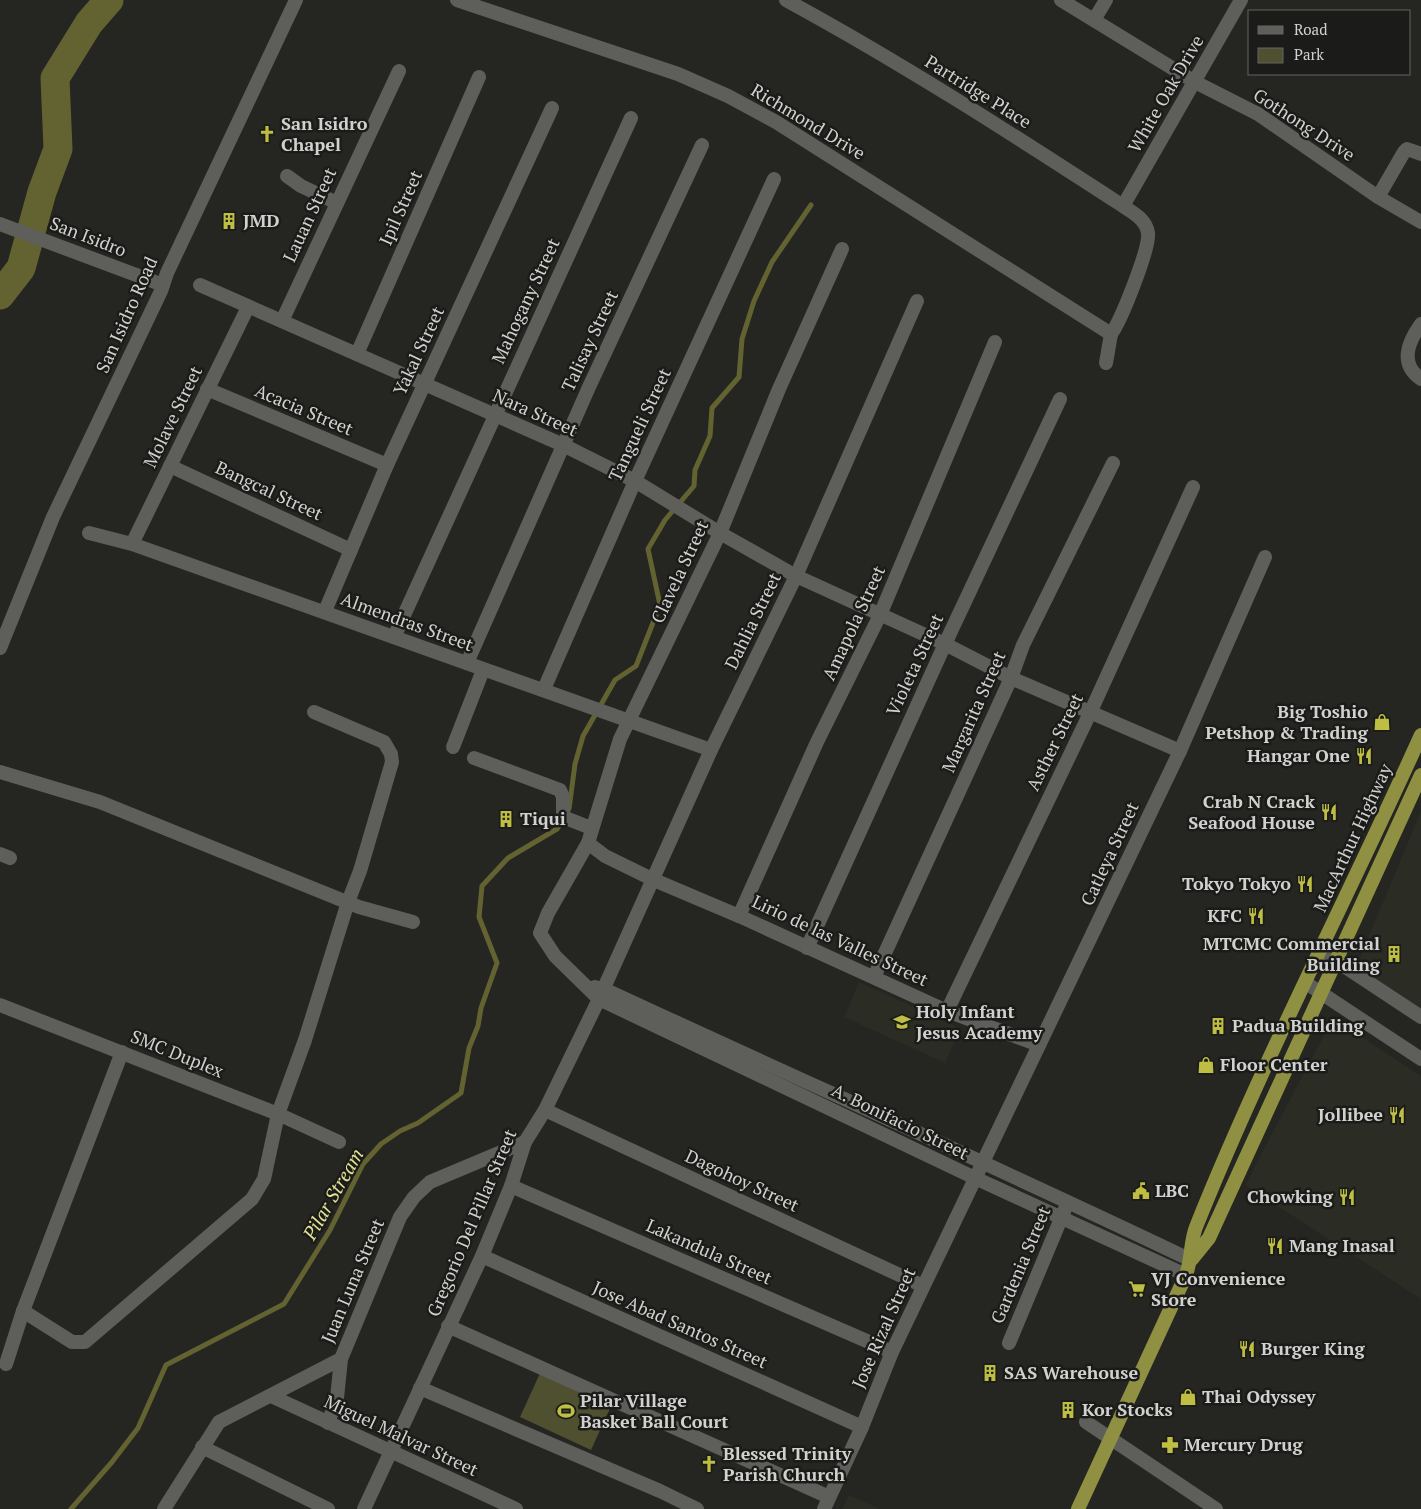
<svg xmlns="http://www.w3.org/2000/svg" width="1421" height="1509" viewBox="0 0 1421 1509" font-family="'PT Serif',serif">
	<style>
		.built { fill: #2b2c23 }
		.green { fill: #4f5030 }
		.lines { fill: none; stroke-linecap: round; stroke-linejoin: round }
		.stream { stroke: #636331; stroke-width: 5 }
		.river { stroke: #636331; stroke-width: 29 }
		.minor { stroke: #5e5e5b; stroke-width: 14 }
		.secondary { stroke: #5e5e5b; stroke-width: 14 }
		.trunk { stroke: #909042; stroke-width: 14 }
		.labels { text-anchor: middle; stroke-width: 5; stroke-linejoin: round; paint-order: stroke }
		.street-label { font-size: 18px; fill: #d1d1cf; stroke: #1b1c19 }
		.poi-label { font-size: 18px; font-weight: bold; fill: #d1d1cf; stroke: #1b1c19; text-anchor: start }
		.water-label { font-size: 19px; font-style: italic; fill: #e2e394; stroke: #1b1c19 }
	</style>
	<rect width="100%" height="100%" fill="#252522"/>
	<g class="built">
		<path d="M1421,811v198l-65,-42z"/>
		<path d="M859,982l101,46 -15,35 -101,-46z"/>
		<path d="M1333,1018l88,58v223l-176,-114z"/>
		<path d="M849,1495l31,14h-38z"/>
	</g>
	<path class="green" d="M541,1371l71,33 -21,46 -71,-33z"/>
	<g class="lines">
		<g class="stream">
			<path d="M569,809l6,-45 8,-28 32,-56 21,-14 24,-61 -12,-56 17,-29 29,-34 1,-16 15,-34 2,-28 27,-31 3,-38 12,-38 18,-39 39,-57"/>
			<path d="M71,1509l41,-47 26,-34 28,-63 118,-61 46,-74 33,-66 18,-20 19,-13 18,-8 43,-30 8,-45 9,-22 3,-18 16,-45 -18,-46 3,-31 26,-28 49,-29 7,-10"/>
		</g>
		<path class="river" d="M0,295l21,-27 21,-76 16,-43 -3,-71 34,-55 20,-23"/>
		<g class="minor">
			<path d="M457,0l221,74 50,22 48,26 335,212c10,-13 39,-86 37,-101 -2,-14 -15,-20 -25,-27 -111,-72 -221,-143 -337,-206"/>
			<path d="M1061,0l134,82 63,32 120,83 43,25"/>
			<path d="M1094,20l12,-20"/>
			<path d="M287,176l14,10 36,17"/>
			<path d="M1378,197l26,-45 3,-3 14,5"/>
			<path d="M1123,206l118,-206"/>
			<path d="M0,224l163,61"/>
			<path d="M842,249l-63,140 -59,144 -100,206 -32,104 17,13 49,24 85,36 208,95 92,34"/>
			<path d="M200,285l363,160 72,36 85,52 76,43 149,68 66,34 169,73"/>
			<path d="M282,321l117,-250"/>
			<path d="M1421,324c-13,18 -22,40 0,55"/>
			<path d="M357,354l122,-277"/>
			<path d="M1106,363l5,-29"/>
			<path d="M207,389l180,76"/>
			<path d="M170,466l181,84"/>
			<path d="M89,533l43,11 579,206"/>
			<path d="M132,544l116,-237"/>
			<path d="M325,611l62,-146 165,-357"/>
			<path d="M394,637l237,-519"/>
			<path d="M467,663l122,-276 113,-242"/>
			<path d="M544,689l91,-208 139,-302"/>
			<path d="M453,747l30,-77"/>
			<path d="M474,758l86,32 3,7v20l28,11"/>
			<path d="M0,772l100,30 259,105 54,15"/>
			<path d="M588,843l-40,70 -8,20 15,23 44,43 376,179 211,97"/>
			<path d="M0,854l10,4"/>
			<path d="M739,916l78,-174 63,-127 115,-273"/>
			<path d="M807,948l138,-304 115,-245"/>
			<path d="M1321,951l100,66"/>
			<path d="M874,977l137,-299 12,-33 90,-182"/>
			<path d="M1306,983l115,76"/>
			<path d="M595,987l9,2c196,91 393,178 587,271"/>
			<path d="M0,1005l278,109 61,28"/>
			<path d="M947,1011l144,-300 102,-224"/>
			<path d="M545,1110l378,176"/>
			<path d="M511,1186l381,166"/>
			<path d="M482,1256l380,171"/>
			<path d="M23,1311l49,31h13l167,-143 12,-20 14,-65 27,-74 43,-138 12,-31 32,-109 -1,-8 -7,-12 -70,-30"/>
			<path d="M448,1326l381,171"/>
			<path d="M1009,1343l56,-134"/>
			<path d="M6,1364l17,-53 99,-259"/>
			<path d="M420,1388l240,103 37,18"/>
			<path d="M271,1396l245,113"/>
			<path d="M1086,1422l130,87"/>
			<path d="M328,1423l9,-25 4,-39"/>
			<path d="M202,1447l126,62"/>
			<path d="M164,1509l55,-87 122,-63 59,-142 14,-20 16,-15 95,-40"/>
			<path d="M364,1509l118,-253 29,-70 14,-44 20,-32 54,-111 112,-249 85,-174 121,-275"/>
			<path d="M824,1509l38,-82 30,-75 288,-601 85,-194"/>
		</g>
		<path class="secondary" d="M0,648l53,-131 108,-226 6,-18 129,-273"/>
		<g class="trunk">
			<path d="M1192,1259l17,-21 212,-463"/>
			<path d="M1078,1509l108,-234c6,-17 4,-33 10,-48 67,-167 151,-328 225,-492"/>
		</g>
	</g>
	<defs>
		<g id="church-bare" transform="scale(1.35)"><path d="M-1.2-6h2.4v3.5h3.3v2.4h-3.3V6h-2.4V-.1h-3.3v-2.4h3.3Z" fill="#bebe42" stroke="#1b1c19" stroke-width="2.5" paint-order="stroke"/></g>
		<g id="building-bare" transform="scale(1.35)"><path d="M-4-6H4V6H1V3H-1V6H-4ZM-2.5-4.3h1.7v1.8h-1.7ZM.8-4.3h1.7v1.8H.8ZM-2.5-1h1.7V.8h-1.7ZM.8-1h1.7V.8H.8Z" fill="#bebe42" stroke="#1b1c19" stroke-width="2.5" paint-order="stroke"/></g>
		<g id="shop-bare" transform="scale(1.35)"><path d="M-5-2.5h2.3a2.7 3.5 0 0 1 5.4 0H5L5.5 6h-11ZM-1.5-2.5h3a1.5 2.3 0 0 0-3 0Z" fill="#bebe42" stroke="#1b1c19" stroke-width="2.5" paint-order="stroke"/></g>
		<g id="restaurant-bare" transform="scale(1.35)"><path d="M-5-6h1v4h1v-4h1v4h1v-4h1v5L-1.5 .5V6h-2V.5L-5-1ZM5-6V6H3V1.5H1.5Q1.5-4 5-6Z" fill="#bebe42" stroke="#1b1c19" stroke-width="2.5" paint-order="stroke"/></g>
		<g id="school-bare" transform="scale(1.35)"><path d="M0-5L7-2L0 1L-7-2ZM-4 1L0 2.5L4 1V4Q0 6-4 4Z" fill="#bebe42" stroke="#1b1c19" stroke-width="2.5" paint-order="stroke"/></g>
		<g id="civic-bare" transform="scale(1.35)"><path d="M-.6-6.5H3V-4.5H.6V-3L4-1V1h2V6H-6V1h2V-1L-.6-3ZM-1.2 2.5V6h2.4V2.5Z" fill="#bebe42" stroke="#1b1c19" stroke-width="2.5" paint-order="stroke"/></g>
		<g id="supermarket-bare" transform="scale(1.35)"><path d="M-6-5.5h2.5l.6 2H6L4.5 2H-2.5L-4.4-4H-6ZM-1.5 3.2a1.3 1.3 0 1 0 .1 0ZM3 3.2a1.3 1.3 0 1 0 .1 0Z" fill="#bebe42" stroke="#1b1c19" stroke-width="2.5" paint-order="stroke"/></g>
		<g id="stadium-bare" transform="scale(1.35)"><path d="M0-5a6.5 5 0 1 0 0 10a6.5 5 0 1 0 0-10ZM-3.5-1.8h7v3.6h-7Z" fill="#bebe42" stroke="#1b1c19" stroke-width="2.5" paint-order="stroke"/></g>
		<g id="pharmacy-bare" transform="scale(1.35)"><path d="M-2-6h4v4h4v4h-4v4h-4v-4h-4v-4h4Z" fill="#bebe42" stroke="#1b1c19" stroke-width="2.5" paint-order="stroke"/></g>
	</defs>
	<g fill-rule="evenodd">
		<use href="#church-bare" x="267" y="134"/>
		<use href="#building-bare" x="229" y="221"/>
		<use href="#shop-bare" x="1382" y="722"/>
		<use href="#restaurant-bare" x="1364" y="756"/>
		<use href="#restaurant-bare" x="1329" y="812"/>
		<use href="#building-bare" x="506" y="819"/>
		<use href="#restaurant-bare" x="1305" y="884"/>
		<use href="#restaurant-bare" x="1256" y="916"/>
		<use href="#building-bare" x="1394" y="954"/>
		<use href="#school-bare" x="902" y="1022"/>
		<use href="#building-bare" x="1218" y="1026"/>
		<use href="#shop-bare" x="1206" y="1065"/>
		<use href="#restaurant-bare" x="1397" y="1115"/>
		<use href="#civic-bare" x="1141" y="1191"/>
		<use href="#restaurant-bare" x="1347" y="1197"/>
		<use href="#restaurant-bare" x="1275" y="1246"/>
		<use href="#supermarket-bare" x="1137" y="1289"/>
		<use href="#restaurant-bare" x="1247" y="1349"/>
		<use href="#building-bare" x="990" y="1373"/>
		<use href="#shop-bare" x="1188" y="1397"/>
		<use href="#building-bare" x="1068" y="1410"/>
		<use href="#stadium-bare" x="566" y="1411"/>
		<use href="#pharmacy-bare" x="1170" y="1445"/>
		<use href="#church-bare" x="709" y="1464"/>
	</g>
	<g class="labels">
		<g class="street-label">
			<text transform="translate(978 92) rotate(32)" y="6">Partridge Place</text>
			<text transform="translate(1166 94) rotate(-60)" y="6">White Oak Drive</text>
			<text transform="translate(808 122) rotate(31)" y="6">Richmond Drive</text>
			<text transform="translate(1304 125) rotate(33)" y="6">Gothong Drive</text>
			<text transform="translate(401 208) rotate(-66)" y="6">Ipil Street</text>
			<text transform="translate(310 215) rotate(-65)" y="6">Lauan Street</text>
			<text transform="translate(88 237) rotate(21)" y="6">San Isidro</text>
			<text transform="translate(526 301) rotate(-65)" y="6">Mahogany Street</text>
			<text transform="translate(127 315) rotate(-66)" y="6">San Isidro Road</text>
			<text transform="translate(590 341) rotate(-65)" y="6">Talisay Street</text>
			<text transform="translate(419 351) rotate(-65)" y="6">Yakal Street</text>
			<text transform="translate(304 410) rotate(23)" y="6">Acacia Street</text>
			<text transform="translate(535 413) rotate(24)" y="6">Nara Street</text>
			<text transform="translate(173 417) rotate(-64)" y="6">Molave Street</text>
			<text transform="translate(640 425) rotate(-65)" y="6">Tangueli Street</text>
			<text transform="translate(269 491) rotate(25)" y="6">Bangcal Street</text>
			<text transform="translate(680 572) rotate(-65)" y="6">Clavela Street</text>
			<text transform="translate(753 621) rotate(-64)" y="6">Dahlia Street</text>
			<text transform="translate(407 622) rotate(20)" y="6">Almendras Street</text>
			<text transform="translate(854 623) rotate(-65)" y="6">Amapola Street</text>
			<text transform="translate(915 665) rotate(-65)" y="6">Violeta Street</text>
			<text transform="translate(974 712) rotate(-66)" y="6">Margarita Street</text>
			<text transform="translate(1055 742) rotate(-64)" y="6">Asther Street</text>
			<text transform="translate(1353 838) rotate(-65)" y="6">MacArthur Highway</text>
			<text transform="translate(1110 854) rotate(-65)" y="6">Catleya Street</text>
			<text transform="translate(840 941) rotate(25)" y="6">Lirio de las Valles Street</text>
			<text transform="translate(177 1054) rotate(22)" y="6">SMC Duplex</text>
			<text transform="translate(900 1122) rotate(26)" y="6">A. Bonifacio Street</text>
			<text transform="translate(742 1181) rotate(25)" y="6">Dagohoy Street</text>
			<text transform="translate(472 1223) rotate(-67)" y="6">Gregorio Del Pillar Street</text>
			<text transform="translate(709 1252) rotate(24)" y="6">Lakandula Street</text>
			<text transform="translate(1021 1265) rotate(-67)" y="6">Gardenia Street</text>
			<text transform="translate(353 1281) rotate(-67)" y="6">Juan Luna Street</text>
			<text transform="translate(680 1325) rotate(24)" y="6">Jose Abad Santos Street</text>
			<text transform="translate(884 1328) rotate(-66)" y="6">Jose Rizal Street</text>
			<text transform="translate(401 1436) rotate(25)" y="6">Miguel Malvar Street</text>
		</g>
		<g class="poi-label">
			<text x="281" y="130">San Isidro<tspan x="281" dy="21">Chapel</tspan></text>
			<text x="243" y="227">JMD</text>
			<text x="1368" y="718" text-anchor="end">Big Toshio<tspan x="1368" dy="21">Petshop &amp; Trading</tspan></text>
			<text x="1350" y="762" text-anchor="end">Hangar One</text>
			<text x="1315" y="808" text-anchor="end">Crab N Crack<tspan x="1315" dy="21">Seafood House</tspan></text>
			<text x="520" y="825">Tiqui</text>
			<text x="1291" y="890" text-anchor="end">Tokyo Tokyo</text>
			<text x="1242" y="922" text-anchor="end">KFC</text>
			<text x="1380" y="950" text-anchor="end">MTCMC Commercial<tspan x="1380" dy="21">Building</tspan></text>
			<text x="916" y="1018">Holy Infant<tspan x="916" dy="21">Jesus Academy</tspan></text>
			<text x="1232" y="1032">Padua Building</text>
			<text x="1220" y="1071">Floor Center</text>
			<text x="1383" y="1121" text-anchor="end">Jollibee</text>
			<text x="1155" y="1197">LBC</text>
			<text x="1333" y="1203" text-anchor="end">Chowking</text>
			<text x="1289" y="1252">Mang Inasal</text>
			<text x="1151" y="1285">VJ Convenience<tspan x="1151" dy="21">Store</tspan></text>
			<text x="1261" y="1355">Burger King</text>
			<text x="1004" y="1379">SAS Warehouse</text>
			<text x="1202" y="1403">Thai Odyssey</text>
			<text x="580" y="1407">Pilar Village<tspan x="580" dy="21">Basket Ball Court</tspan></text>
			<text x="1082" y="1416">Kor Stocks</text>
			<text x="1184" y="1451">Mercury Drug</text>
			<text x="723" y="1460">Blessed Trinity<tspan x="723" dy="21">Parish Church</tspan></text>
		</g>
		<g class="water-label">
			<text transform="translate(333 1194) rotate(-60)" y="7">Pilar Stream</text>
		</g>
	</g>
	<rect x="1248" y="10" width="162" height="65" fill="#1b1c19" stroke="#646462"/>
	<rect x="1258" y="26" width="25" height="8" fill="#5e5e5b" stroke="#646462"/>
	<text x="1294" y="35" font-size="15" fill="#d1d1cf">Road</text>
	<rect x="1258" y="48" width="25" height="15" fill="#4f5030" stroke="#646462"/>
	<text x="1294" y="60" font-size="15" fill="#d1d1cf">Park</text>
</svg>
